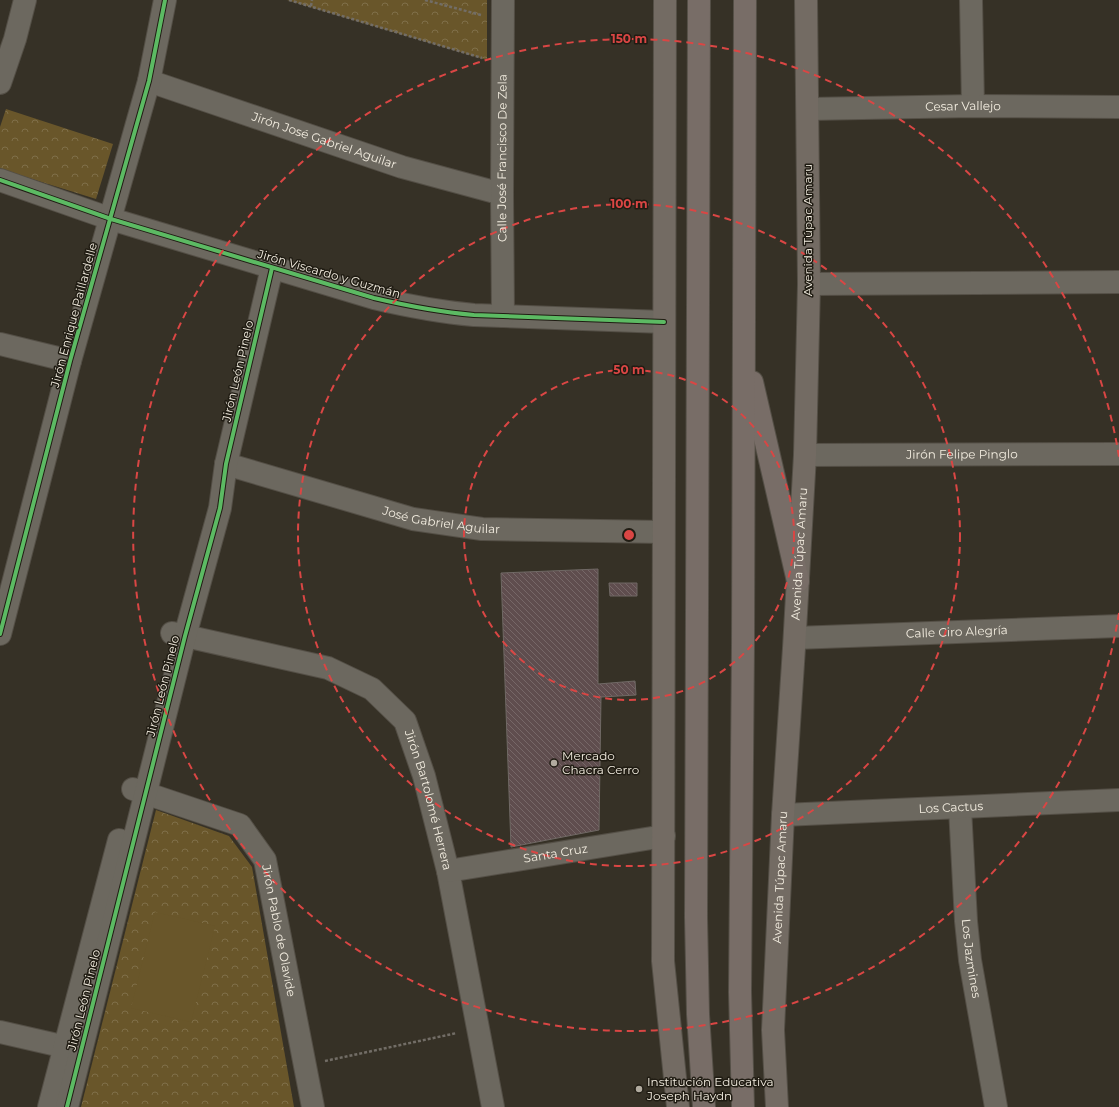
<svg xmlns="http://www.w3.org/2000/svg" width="1119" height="1107" viewBox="0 0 1119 1107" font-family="Montserrat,sans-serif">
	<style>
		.park { fill: url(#park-crowns) }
		.pitch { fill: #69562a }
		.building { fill: url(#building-back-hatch); stroke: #706965 }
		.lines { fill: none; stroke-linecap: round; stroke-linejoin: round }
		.minor-casing { stroke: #544f46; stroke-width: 24 }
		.major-casing { stroke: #544f46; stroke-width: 24 }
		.highway-casing { stroke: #544f46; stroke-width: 24 }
		.path { stroke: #726d66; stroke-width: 2.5; stroke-dasharray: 3 2; stroke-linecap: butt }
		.minor { stroke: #6c685f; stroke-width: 22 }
		.major { stroke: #736b63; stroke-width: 22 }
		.highway { stroke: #786d67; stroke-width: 22 }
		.cycleway-casing { stroke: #201c13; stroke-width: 6 }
		.cycleway { stroke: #5cba63; stroke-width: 4 }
		.ring { fill: none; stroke: #da4644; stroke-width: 2; stroke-dasharray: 7 5 }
		.poi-dot { fill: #b1ab9f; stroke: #201c13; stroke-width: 1.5 }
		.labels { text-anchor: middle; stroke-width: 3; stroke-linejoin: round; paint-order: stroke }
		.street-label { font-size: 12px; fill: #f3ede0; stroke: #201c13 }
		.poi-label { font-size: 12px; fill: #f3ede0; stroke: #201c13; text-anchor: start }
		.centre { fill: #da4644; stroke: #201c13; stroke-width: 2 }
		.ring-label { font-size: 12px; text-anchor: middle; font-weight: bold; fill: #da4644; stroke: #201c13; stroke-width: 3; stroke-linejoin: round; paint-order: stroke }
	</style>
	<defs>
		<pattern id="park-crowns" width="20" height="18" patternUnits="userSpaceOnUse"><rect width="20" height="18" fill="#69562a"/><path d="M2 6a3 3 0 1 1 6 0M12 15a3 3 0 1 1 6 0" fill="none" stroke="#7f6f49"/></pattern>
		<pattern id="building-back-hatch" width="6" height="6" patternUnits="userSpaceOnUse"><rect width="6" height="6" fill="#5f4d4e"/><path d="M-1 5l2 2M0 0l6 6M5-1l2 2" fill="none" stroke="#766767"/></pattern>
	</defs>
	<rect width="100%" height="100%" fill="#363126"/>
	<g class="park">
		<path d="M287,0h200v60z"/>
		<path d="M6,109l107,35 -17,55 -96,-30v-42z"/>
		<path d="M156,810l73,26 23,31 42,240h-213z"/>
	</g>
	<path class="pitch" d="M155,912l60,14 -24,96 -60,-14z"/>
	<g class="building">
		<path d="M598,569v115l37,-3 1,14 -35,2 -2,133 -88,17 -10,-274z"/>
		<path d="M609,583h28v13h-27z"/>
	</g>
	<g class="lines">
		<g class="minor-casing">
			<g id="minor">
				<path d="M971,0l2,106"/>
				<path id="s1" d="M149,81l253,86 100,27"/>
				<path d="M0,83l15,-44 10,-39"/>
				<path id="s2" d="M808,109l165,-3 146,1"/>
				<path d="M0,180l111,39 263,79c34,8 66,14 100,17l190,7"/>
				<path d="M809,284l310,-2"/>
				<path id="s3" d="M503,316l-1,-122 1,-194"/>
				<path d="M0,344l70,17"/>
				<path id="s4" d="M805,455l314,-1"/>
				<path id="s5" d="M226,464l187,55 69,10 181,3"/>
				<path id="s6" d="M172,633l156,35 44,21 33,32 19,55 24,95 45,236"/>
				<path d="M0,634l70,-273 79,-280 16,-81"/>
				<path id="s7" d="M795,638l324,-12"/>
				<path id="s8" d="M133,789l107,36 25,35 48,247"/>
				<path id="s9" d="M960,808l6,113 4,39 26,147"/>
				<path id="s10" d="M783,815l336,-15"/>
				<path id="s11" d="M448,871l216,-35"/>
				<path d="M0,1032l79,18"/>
				<path d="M49,1107l70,-267"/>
				<path d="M67,1107l118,-471 35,-128 6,-44 46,-196"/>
			</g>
		</g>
		<g class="major-casing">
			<g id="major">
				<path d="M665,0l-2,961 15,146"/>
				<path id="s12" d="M777,1107l-4,-77 10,-215 11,-167 11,-193 4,-171 -3,-284"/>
			</g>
		</g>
		<g class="highway-casing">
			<g id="highway">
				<path d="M699,0l-3,917 2,97 6,93"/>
				<path d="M752,382l46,199"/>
				<path d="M743,1107l-3,-115 3,-347 2,-645"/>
			</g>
		</g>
		<g class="path">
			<path d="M289,0l193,58"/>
			<path d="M425,0l56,15"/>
			<path d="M311,6l1,-6"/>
			<path d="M325,1061l132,-28"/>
		</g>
		<use href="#minor" class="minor"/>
		<use href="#major" class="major"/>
		<use href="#highway" class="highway"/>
		<g class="cycleway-casing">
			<g id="cycleway">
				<path d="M0,180l111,39 263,79c34,8 66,14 100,17l190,7"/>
				<path d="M0,634l70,-273 79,-280 16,-81"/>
				<path d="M67,1107l118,-471 35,-128 6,-44 46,-196"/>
			</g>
		</g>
		<use href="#cycleway" class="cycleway"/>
	</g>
	<g class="ring">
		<circle cx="629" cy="535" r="165"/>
		<circle cx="629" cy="535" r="331"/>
		<path d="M1119 613A496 496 0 1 1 1119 457"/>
	</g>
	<g class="poi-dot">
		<circle cx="554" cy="763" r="4"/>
		<circle cx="639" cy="1089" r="4"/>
	</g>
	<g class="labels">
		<g class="street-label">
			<text dy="4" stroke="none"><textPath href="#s2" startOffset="155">Cesar Vallejo</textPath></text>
			<text dy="4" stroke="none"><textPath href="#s1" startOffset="185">Jirón José Gabriel Aguilar</textPath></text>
			<text dy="4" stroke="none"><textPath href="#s3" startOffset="158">Calle José Francisco De Zela</textPath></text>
			<text transform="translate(808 230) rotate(-90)" y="4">Avenida Túpac Amaru</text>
			<text transform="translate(329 274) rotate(16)" y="4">Jirón Viscardo y Guzmán</text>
			<text transform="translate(74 315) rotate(-75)" y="4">Jirón Enrique Paillardelle</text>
			<text transform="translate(238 371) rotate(-77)" y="4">Jirón León Pinelo</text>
			<text dy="4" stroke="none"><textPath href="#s4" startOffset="157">Jirón Felipe Pinglo</textPath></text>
			<text dy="4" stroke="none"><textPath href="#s5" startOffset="223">José Gabriel Aguilar</textPath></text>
			<text dy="4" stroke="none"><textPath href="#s12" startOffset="554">Avenida Túpac Amaru</textPath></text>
			<text dy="4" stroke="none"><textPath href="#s7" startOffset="162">Calle Ciro Alegría</textPath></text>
			<text transform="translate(163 686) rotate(-76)" y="4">Jirón León Pinelo</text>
			<text dy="4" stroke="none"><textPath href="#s6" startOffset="337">Jirón Bartolomé Herrera</textPath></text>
			<text dy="4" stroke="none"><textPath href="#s10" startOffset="168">Los Cactus</textPath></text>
			<text dy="4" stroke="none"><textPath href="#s11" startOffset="109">Santa Cruz</textPath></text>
			<text dy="4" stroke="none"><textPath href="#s12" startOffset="230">Avenida Túpac Amaru</textPath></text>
			<text dy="4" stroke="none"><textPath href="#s8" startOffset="228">Jirón Pablo de Olavide</textPath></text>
			<text dy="4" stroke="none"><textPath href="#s9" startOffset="151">Los Jazmines</textPath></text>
			<text transform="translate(84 1000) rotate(-76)" y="4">Jirón León Pinelo</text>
		</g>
		<g class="poi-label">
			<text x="562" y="760">Mercado<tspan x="562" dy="14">Chacra Cerro</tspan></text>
			<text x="647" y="1086">Institución Educativa<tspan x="647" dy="14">Joseph Haydn</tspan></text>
		</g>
	</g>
	<circle cx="629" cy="535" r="6" class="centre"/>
	<g class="ring-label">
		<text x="629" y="43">150 m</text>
		<text x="629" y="208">100 m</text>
		<text x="629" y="374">50 m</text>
	</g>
</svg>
